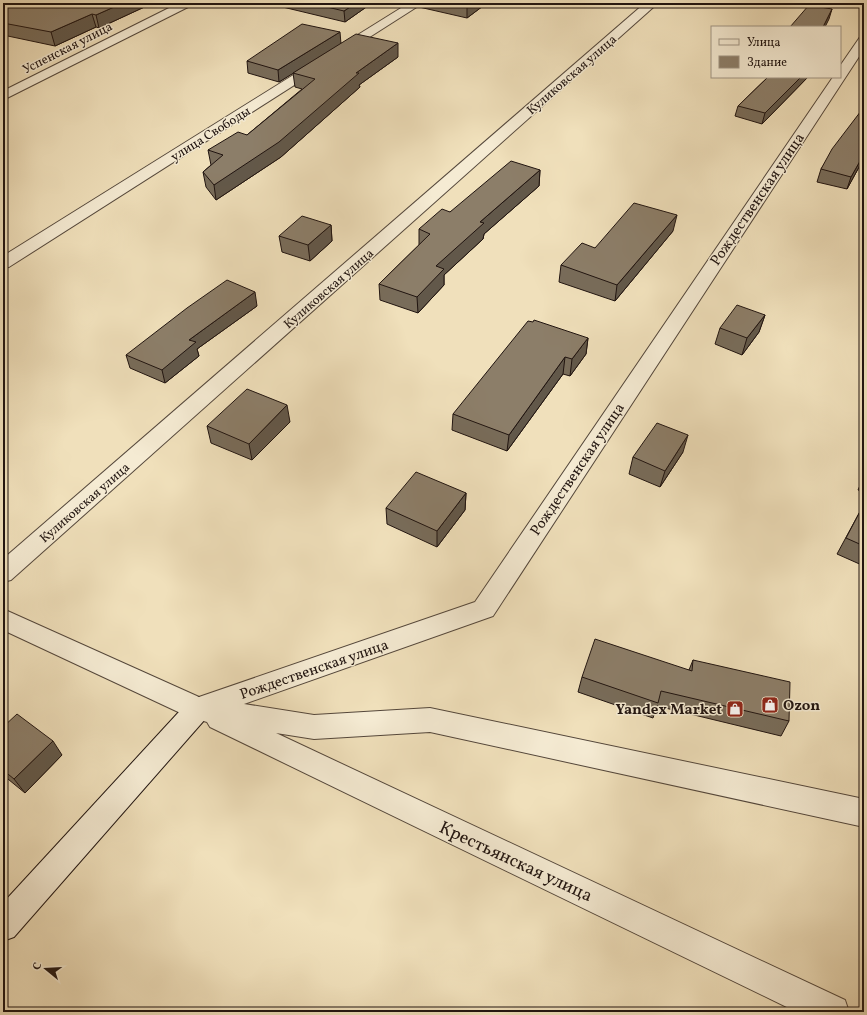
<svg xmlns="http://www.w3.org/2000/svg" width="867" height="1015" viewBox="0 0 867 1015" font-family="Vollkorn,serif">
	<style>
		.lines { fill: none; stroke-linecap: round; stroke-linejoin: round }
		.street-casing { stroke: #54473b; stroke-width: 2 }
		.secondary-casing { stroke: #201410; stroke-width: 2 }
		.street { fill: #f5ebd3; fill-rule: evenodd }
		.secondary { fill: #f5ebd3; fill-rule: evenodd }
		.wall { fill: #786c5a; stroke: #201410 }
		.shaded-wall { fill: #62584a; stroke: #201410 }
		.building { fill: #8c7e69; stroke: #201410 }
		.labels { text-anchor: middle; stroke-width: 3; stroke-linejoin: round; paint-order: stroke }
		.far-street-label { font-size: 13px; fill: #201410; stroke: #f5ebd3 }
		.street-label { font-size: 15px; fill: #201410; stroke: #f5ebd3 }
		.poi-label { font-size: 15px; font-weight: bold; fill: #201410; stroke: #f5ebd3; text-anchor: start }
		.near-street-label { font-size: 18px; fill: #201410; stroke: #f5ebd3 }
	</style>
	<rect width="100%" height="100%" fill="#f0e0bb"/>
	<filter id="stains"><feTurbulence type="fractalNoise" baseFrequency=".005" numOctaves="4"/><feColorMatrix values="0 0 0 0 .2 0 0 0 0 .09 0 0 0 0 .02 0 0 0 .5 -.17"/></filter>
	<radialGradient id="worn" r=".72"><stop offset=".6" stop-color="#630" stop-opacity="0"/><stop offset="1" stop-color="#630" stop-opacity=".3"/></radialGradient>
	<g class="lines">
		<g class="street-casing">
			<g id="street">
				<path d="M179,3h15l-2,2 -189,95v-9z"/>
				<path d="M409,3h14l-414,264 -6,1v-12z"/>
				<path d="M645,3h13l-647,577 -8,2v-23z"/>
				<path d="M864,36v13l-371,567 -249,88 70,11 116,-7 434,91v28l-434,-95 -116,7 -38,-6 569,267 4,12h-52l-587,-285 -3,-5 -18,-5 -186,-87v-21l196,88 276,-95 358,-525h7v-11l20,-29z"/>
			</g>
		</g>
		<g class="secondary-casing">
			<path id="secondary" d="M198,697l9,4 4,8 -4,8 -193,220 -11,4v-38l186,-202z"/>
		</g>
		<use href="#street" class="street"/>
		<use href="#secondary" class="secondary"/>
	</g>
	<g class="wall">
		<path d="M3,3h150l-54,25 -3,-1 -41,19 -52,-11z"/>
		<path d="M266,3h106l-27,19z"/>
		<path d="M419,3h68l-20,15 -48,-11z"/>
		<path d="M341,43l57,14 -39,28 1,2 -79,70 -65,43 -10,-13 -3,-15 8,-7 -3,-15 39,-15 55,-46 -7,-2 -2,-14 -14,9 -31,-9 -1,-12z"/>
		<path d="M768,77h40l-46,47 -27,-8 3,-10z"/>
		<path d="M864,107v51l-17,31 -30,-7 4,-13z"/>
		<path d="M540,170l-1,16 -55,48 -1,5 -39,36v10l-26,28 -38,-13 -1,-16 40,-39v-16l31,-17z"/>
		<path d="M331,225l1,16 -22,20 -28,-9 -3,-16z"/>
		<path d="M673,231l-58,70 -56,-19 2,-17 34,-17z"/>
		<path d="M257,306l-60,43 2,7 -34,27 -35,-15 -4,-13z"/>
		<path d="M765,315l-6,17 -17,23 -27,-11 5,-16z"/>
		<path d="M588,338l-2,16 -16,22 -7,-2 -56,77 -55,-21 1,-16z"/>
		<path d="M290,422l-38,38 -41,-17 -4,-17z"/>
		<path d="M683,452l-23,35 -31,-13 4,-17z"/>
		<path d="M864,476v16l-6,-2z"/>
		<path d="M466,493l-1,17 -28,37 -50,-23 -1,-16z"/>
		<path d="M864,504v62l-27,-12z"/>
		<path d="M693,660l96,61 -8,15 -124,-30 -4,12 -75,-26 4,-15 107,-7z"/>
		<path d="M3,727l59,28 -37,38 -22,-18z"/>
	</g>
	<g class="shaded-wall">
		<path d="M123,3h30l-54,25 -3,-13z"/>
		<path d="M356,3h16l-27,19 -1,-11z"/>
		<path d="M473,3h14l-20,15v-11z"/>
		<path d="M832,9l-3,10 -4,8h-2z"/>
		<path d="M92,14l4,13 -41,19 -4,-14z"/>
		<path d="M340,32l1,12 -62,38 -1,-12z"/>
		<path d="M398,43v14l-39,28 1,2 -79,70 -65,43 -2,-15 142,-112z"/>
		<path d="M801,77h7l-46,47 3,-11z"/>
		<path d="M864,154v4l-17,31 4,-12z"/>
		<path d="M540,170l-1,16 -55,48 -1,5 -39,36v10l-26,28 -1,-16 19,-31 44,-44z"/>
		<path d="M677,215l-4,16 -58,70 2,-16z"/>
		<path d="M331,225l1,16 -22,20 -2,-16z"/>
		<path d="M255,292l2,14 -60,43 2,7 -34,27 -3,-13 27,-30z"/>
		<path d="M765,315l-6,17 -17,23 5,-17z"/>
		<path d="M588,338l-2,16 -16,22 2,-17z"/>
		<path d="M565,357l-2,17 -56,77 2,-16z"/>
		<path d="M287,405l3,17 -38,38 -3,-16z"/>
		<path d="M688,435l-5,17 -23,35 5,-16z"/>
		<path d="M466,493l-1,17 -28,37v-16z"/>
		<path d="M53,741l9,14 -37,38 -11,-14z"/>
	</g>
	<g class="building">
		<path d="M3,3h120l-27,12 -4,-1 -41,18 -48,-9z"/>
		<path d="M310,3h46l-12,8z"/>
		<path d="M449,3h24l-6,4z"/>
		<path d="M809,5l23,4 -9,18h-33z"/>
		<path d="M302,24l38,8 -62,38 -31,-9z"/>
		<path d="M356,34l42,9 -42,30h3l-80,69 -65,43 -11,-13 20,-17 -15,-5 30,-18 9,3 68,-56 -22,-6z"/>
		<path d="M768,77h33l-36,36 -27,-7z"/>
		<path d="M864,107v47l-13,23 -30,-8 11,-20z"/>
		<path d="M511,161l29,9 -60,52 4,1 -48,43 8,3 -27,28 -38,-13 51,-50 -11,-5 23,-20 8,3z"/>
		<path d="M634,203l43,12 -60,70 -56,-20 21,-22 13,5z"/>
		<path d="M302,216l29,9 -23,20 -29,-9z"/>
		<path d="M227,280l28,12 -66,48 7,2 -34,28 -36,-15 61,-47z"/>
		<path d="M737,305l28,10 -18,23 -27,-10z"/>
		<path d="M534,320l54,18 -16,21 -7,-2 -56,78 -56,-21 75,-93 5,1z"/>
		<path d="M247,389l40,16 -38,39 -42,-18z"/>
		<path d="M657,423l31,12 -23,36 -32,-14z"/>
		<path d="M416,472l50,21 -29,38 -51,-23z"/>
		<path d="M864,504v42l-18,-8z"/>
		<path d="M595,639l97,32 1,-11 97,22 -1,39 -128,-30 -3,12 -76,-26z"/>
		<path d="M17,714l36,27 -39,38 -11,-9v-43z"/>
	</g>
	<defs>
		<g id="shop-square" transform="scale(0.9)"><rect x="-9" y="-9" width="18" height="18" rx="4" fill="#8f2418" stroke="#f5ebd3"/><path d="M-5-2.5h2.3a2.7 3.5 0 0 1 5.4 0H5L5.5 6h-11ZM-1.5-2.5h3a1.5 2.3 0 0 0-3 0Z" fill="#fff"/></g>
	</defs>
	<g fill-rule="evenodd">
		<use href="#shop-square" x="770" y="705"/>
		<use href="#shop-square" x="735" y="709"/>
	</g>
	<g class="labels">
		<g class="far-street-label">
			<text transform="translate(67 47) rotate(-27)" y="5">Успенская улица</text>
			<text transform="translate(571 74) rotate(-41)" y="5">Куликовская улица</text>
			<text transform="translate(210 133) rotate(-32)" y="5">улица Свободы</text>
			<text transform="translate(328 288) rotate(-41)" y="5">Куликовская улица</text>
			<text transform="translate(84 502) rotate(-41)" y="5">Куликовская улица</text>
		</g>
		<g class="street-label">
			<text transform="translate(757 199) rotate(-56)" y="5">Рождественская улица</text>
			<text transform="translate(577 469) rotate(-56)" y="5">Рождественская улица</text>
			<text transform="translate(314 669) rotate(-19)" y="5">Рождественская улица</text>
		</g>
		<g class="poi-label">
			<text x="783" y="710">Ozon</text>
			<text x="722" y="714" text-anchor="end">Yandex Market</text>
		</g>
		<g class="near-street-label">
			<text transform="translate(516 861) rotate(25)" y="6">Крестьянская улица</text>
		</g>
	</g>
	<rect width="867" height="1015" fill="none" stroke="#f0e0bb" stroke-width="16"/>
	<rect x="4" y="4" width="859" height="1007" fill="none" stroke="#201410" stroke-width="2"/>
	<rect x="8" y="8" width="851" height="999" fill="none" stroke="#201410"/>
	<rect x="711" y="26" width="130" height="52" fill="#f5ebd3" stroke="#a09585"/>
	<rect x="719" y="39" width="20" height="6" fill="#f5ebd3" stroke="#a09585"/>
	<text x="747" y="46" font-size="12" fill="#201410">Улица</text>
	<rect x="719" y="56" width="20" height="12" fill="#8c7e69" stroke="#a09585"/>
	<text x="747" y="66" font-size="12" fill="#201410">Здание</text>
	<g transform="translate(46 969) rotate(288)" stroke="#f5ebd3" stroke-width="3" paint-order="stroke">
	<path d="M0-3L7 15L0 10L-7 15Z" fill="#201410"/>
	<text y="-6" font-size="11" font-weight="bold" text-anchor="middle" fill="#201410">С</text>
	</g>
	<rect width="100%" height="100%" filter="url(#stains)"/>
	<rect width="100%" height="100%" fill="url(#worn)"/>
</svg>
